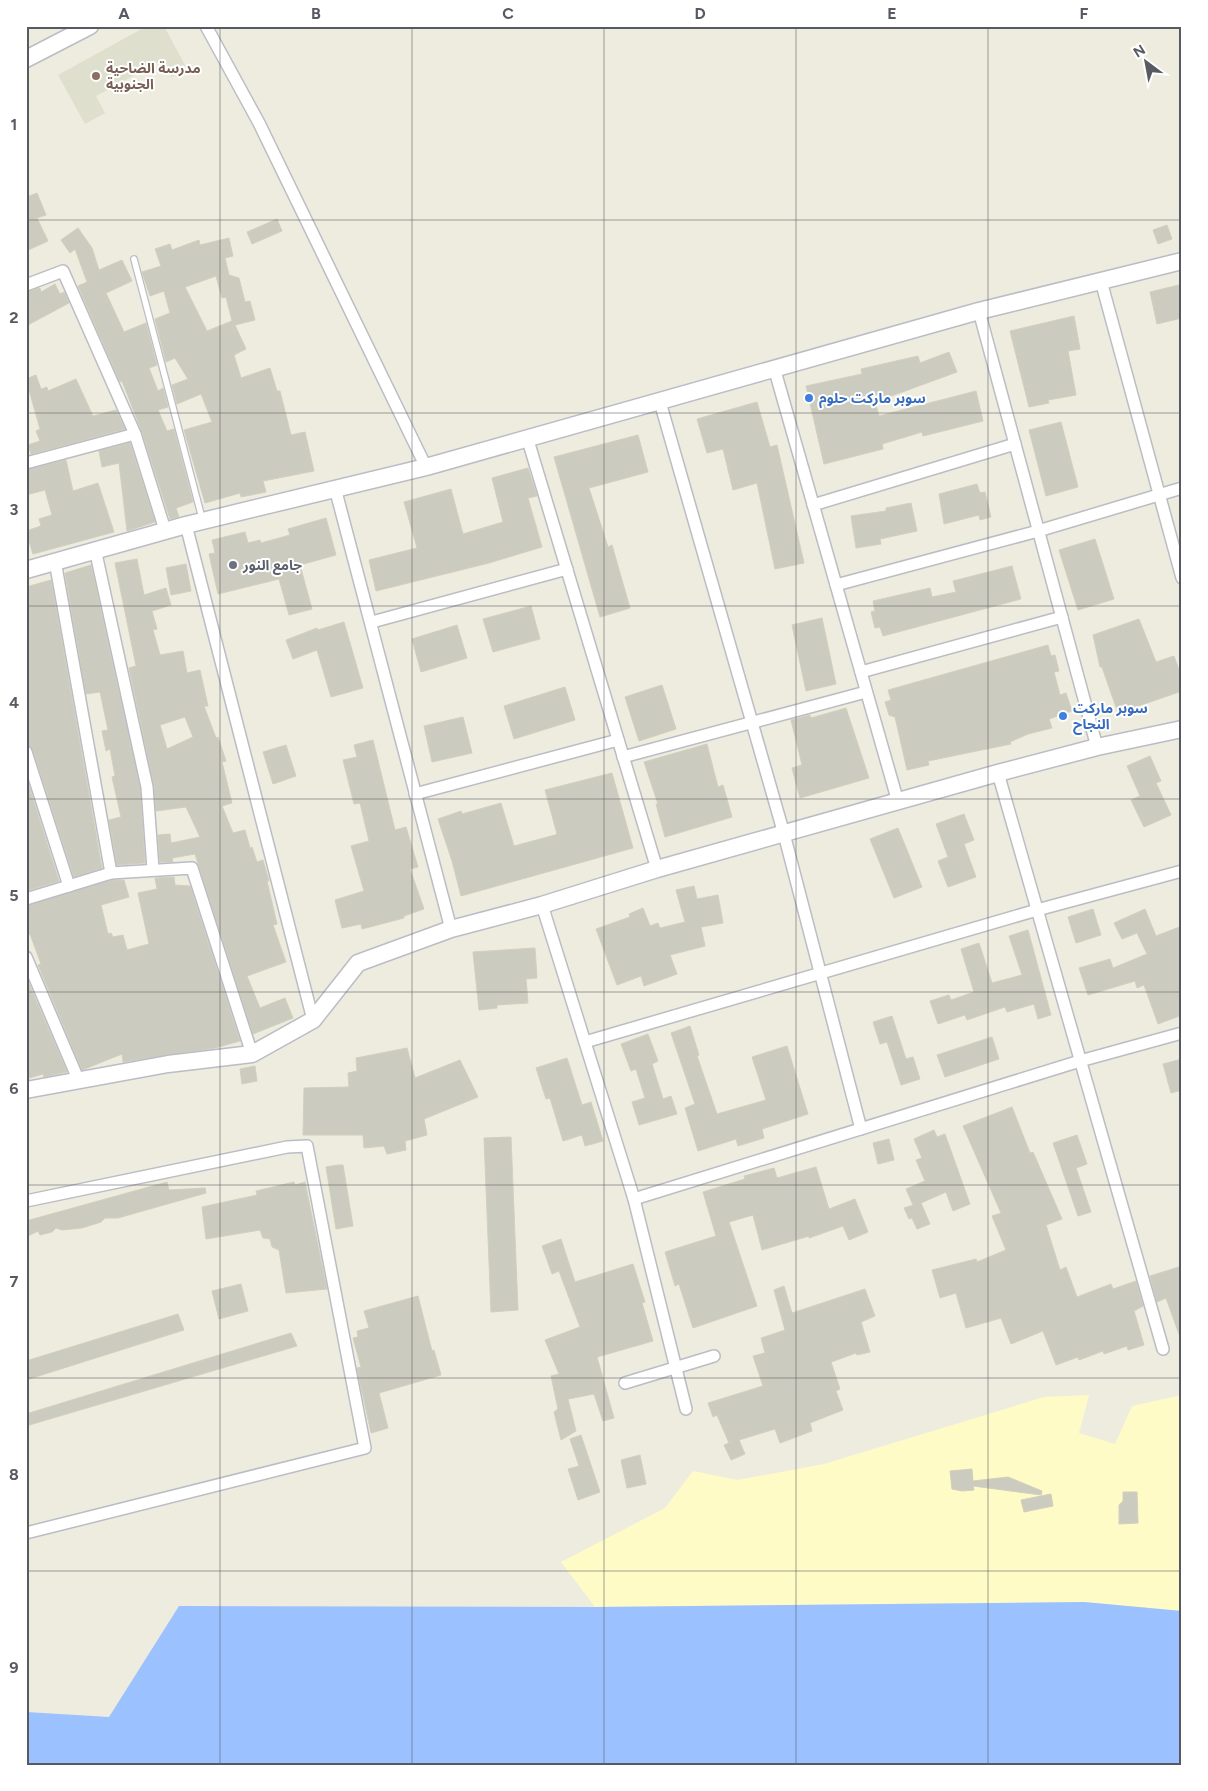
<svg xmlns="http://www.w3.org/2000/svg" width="1208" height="1791" viewBox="0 0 1208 1791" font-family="Figtree,'Noto Sans Arabic',sans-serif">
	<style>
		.education { fill: #dfdfce }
		.sand { fill: #fefbc7 }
		.water { fill: #9bc1ff }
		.building { fill: #cccbbf; stroke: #d2cfbc; fill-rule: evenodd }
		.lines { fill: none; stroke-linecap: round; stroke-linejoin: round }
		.lane-casing { stroke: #bbbdc4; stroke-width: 8 }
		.street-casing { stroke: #bbbdc4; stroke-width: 14 }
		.secondary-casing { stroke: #bbbdc6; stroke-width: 19 }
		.lane { stroke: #fff; stroke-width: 5.5 }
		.street { stroke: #fff; stroke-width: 11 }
		.secondary { stroke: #fff; stroke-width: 16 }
		.grid { fill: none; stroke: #575a61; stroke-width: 1; stroke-opacity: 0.55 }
		.education-dot { fill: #8d6e63; stroke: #fff; stroke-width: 2 }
		.shop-dot { fill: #3f7fe0; stroke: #fff; stroke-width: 2 }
		.worship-dot { fill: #6b7280; stroke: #fff; stroke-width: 2 }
		.labels { text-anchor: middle; stroke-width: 4; stroke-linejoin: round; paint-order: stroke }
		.education-label { font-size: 14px; font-weight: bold; fill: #785e54; stroke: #fff; text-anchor: start }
		.shop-label { font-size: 14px; font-weight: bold; fill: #366cbe; stroke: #fff; text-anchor: start }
		.worship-label { font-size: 14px; font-weight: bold; fill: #5b616d; stroke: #fff; text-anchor: start }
		.neatline { fill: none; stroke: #575a61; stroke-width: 2 }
		.grid-label { font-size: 16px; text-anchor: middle; font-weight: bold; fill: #575a61 }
	</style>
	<rect width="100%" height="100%" fill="#edecde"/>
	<path class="education" d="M147,26h17l23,43 -15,8 -10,-17 -66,36 9,17 -20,11 -27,-49z"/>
	<path class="sand" d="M1089,1395l-10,38 36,11 17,-38 50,-11v216l-98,-9 -489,5 -34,-45 104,-54 28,-37 44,9 87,-16 220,-67z"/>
	<path class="water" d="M1084,1602l98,9v154h-1156v-53l83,5 70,-111 416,1z"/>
	<g class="building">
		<path d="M37,193l9,22 -9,3 11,23 -22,10v-56l1,2z"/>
		<path d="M277,219l5,12 -30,13 -5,-12z"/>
		<path d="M1167,225l5,14 -14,5 -5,-14z"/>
		<path d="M78,228l14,20 7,22 23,-10 10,21 -26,12 18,39 22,-9 11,42 -8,3 9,23 5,-3 5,19 -10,3 9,21 7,-2 19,73 -17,6 3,9 -9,2 -28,-87 -20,-51 -2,1 -42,-96 9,-4 -12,-33 -5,4 -9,-13z"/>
		<path d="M229,238l4,18 -8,2 4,17 10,3 6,24 5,-1 5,19 -20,5 11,24 -12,6 7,23 29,-10 7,23h3l11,44 14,-3 9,39 -51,10 3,11 -25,5 -1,-4 -35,10 -21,-73 28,-8 -11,-28 -24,10 -5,-19 16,-6 -13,-21 -9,4 -11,-43 15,-6 -6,-22 -14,5 -8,-24 19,-6 -6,-17 15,-5 2,6 27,-10 1,5zM216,276l6,22 4,-1 6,24 -25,10 -22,-44z"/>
		<path d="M55,284l5,10 4,-2 5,11 -43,23v-34l14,-4 1,4z"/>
		<path d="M1179,285l3,14v19l-25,6 -7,-32z"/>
		<path d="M1074,316l6,33 -12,2 8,44 -28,5 1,3 -20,4 -19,-76z"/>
		<path d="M949,352l8,20 -82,30 4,14 97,-25 7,30 -60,15 -1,-4 -40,12 1,5 -59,15 -18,-78 56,-12 -1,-5 57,-13 2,7z"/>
		<path d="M36,375l5,14 6,-2 1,4 28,-12 17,37 23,-6 9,19 -94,25 -3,-9 12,-4 -4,-10 4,-2 -14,-50z"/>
		<path d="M757,402l13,45 7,-2 27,118 -29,6 -18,-86 -24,7 -10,-41 -16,4 -10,-34z"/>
		<path d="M1061,422l17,65 -32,9 -17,-66z"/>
		<path d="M638,435l10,37 -59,16 19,59 4,-2 18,63 -30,9 -46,-160z"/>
		<path d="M130,443l25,79 -28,9 -8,-68 -17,4 -3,-16z"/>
		<path d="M66,460l7,31 25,-8 16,49 -81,22 -7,-23 15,-5 -2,-7 13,-4 -7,-25 -19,5v-25z"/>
		<path d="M528,468l9,28 -9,2 14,49 -53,16 -113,28 -7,-31 48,-12 -13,-46 47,-13 12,45 40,-12 -11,-44z"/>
		<path d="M977,484l3,9 5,-1 6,25 -11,3 -1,-5 -35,9 -5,-30z"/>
		<path d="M911,503l6,28 -37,8 1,5 -25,4 -5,-32 35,-5v-3z"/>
		<path d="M326,518l10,37 -36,10 12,44 -23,6 -10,-36 -61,15 -9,-40 6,-1 -3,-13 33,-8 3,11 12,-3 1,3 29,-8 -2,-6z"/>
		<path d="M1095,539l19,60 -36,11 -19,-60z"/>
		<path d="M137,559l7,36 22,-7 5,17 -19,6 5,18 -4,1 7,25 23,-4 4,22 13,-3 8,36h-4l12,32 2,-1 8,24 -4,1 10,41 -10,3 11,27 12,-3 5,18 2,-1 5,15 6,-2 6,21h-2l10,43 -4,1 13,37 -39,14 13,32 25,-10 8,20 -40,16 -58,-180 -23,4 1,4h-13l-2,-27 12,-1 1,9 29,-6 -14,-30 -30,4 -2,-25 -25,-118 7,-2 -21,-103zM185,717l8,20 -26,12 -7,-24z"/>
		<path d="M186,564l5,27 -20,4 -5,-27z"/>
		<path d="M91,565l49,223 5,75 -28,2 -8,-45 12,-3 -9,-40 3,-1 -5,-27 -4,2 -4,-20 6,-1 -8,-38 -14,2 -21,-121z"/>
		<path d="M1012,566l9,33 -138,37 -3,-9 -5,1 -4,-16 4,-1 -2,-10 57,-13 2,9 24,-5 -3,-11z"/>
		<path d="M51,580l51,288 -28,9 -41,-127 -7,-5v-158z"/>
		<path d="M531,606l9,33 -47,13 -10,-33z"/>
		<path d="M822,618l14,66 -30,7 -14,-66z"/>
		<path d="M1139,619l17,43 18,-6 8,22v13l-64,22 -16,-46h-2l-7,-32z"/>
		<path d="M344,622l19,66 -32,9 -14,-47 -24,9 -7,-19 31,-12 1,2z"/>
		<path d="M457,625l10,33 -46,14 -9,-33z"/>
		<path d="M1048,645l3,11 4,-1 4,16 -5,1 6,23 6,-2 6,18 -23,8 3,9 -24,6 -18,8 1,2 -83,17 1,4 -22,5 -12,-53 -6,-2 -4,-13 6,-2 -3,-10z"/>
		<path d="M662,685l14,44 -37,12 -14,-44z"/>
		<path d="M565,687l10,33 -61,19 -10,-33z"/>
		<path d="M846,708l23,70 -69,20 -8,-30 10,-3 -11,-45 19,-5 1,3z"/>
		<path d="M463,717l9,36 -40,9 -8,-36z"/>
		<path d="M373,740l22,90 11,-3 12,40 -8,2 14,40 -20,7v2l-42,11 -1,-5 -19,4 -7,-28 29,-9 -13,-45 18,-5 -9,-38 -6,1 -11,-44 14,-3 -3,-12z"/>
		<path d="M707,744l11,43 5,-2 9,32 -67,20 -9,-33h2l-14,-42z"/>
		<path d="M286,745l10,31 -23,8 -10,-32z"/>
		<path d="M1150,756l11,25 -5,2 15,32 -27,12 -13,-27 9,-4 -13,-30z"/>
		<path d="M612,773l21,75 -172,48 -9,-35 -14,-42 23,-8 1,3 39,-11 13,43 41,-11 2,-1 -12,-44z"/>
		<path d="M26,777l33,104 -33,10z"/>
		<path d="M964,814l10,26 -10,4 12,33 -28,10 -10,-26 10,-4 -12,-33z"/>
		<path d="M898,828l24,59 -28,11 -24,-59z"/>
		<path d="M174,877l1,8 15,1 50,155 -25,7 -92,14 -1,-8 -40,16 -44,-105 3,-1 -11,-30 -4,1v-29l86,-26h12l5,17 -28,8 7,29 3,-1 2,4 10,-2 4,15 22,-6 -11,-51 19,-4 -2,-11z"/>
		<path d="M694,886l3,13 21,-4 5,28 -22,4 4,19 -35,9 7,19 -33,12 -3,-10 -24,9 -21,-56 34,-12 -1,-3 14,-6 7,18 8,-3 2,5 25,-6 -9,-32z"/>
		<path d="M1093,909l8,26 -25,8 -8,-26z"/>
		<path d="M1145,909l11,27 26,-10v89l-24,9 -14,-39 -7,3 -2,-7 -47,14 -9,-27 31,-9 3,9 34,-14 -10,-21 -15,6 -8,-16z"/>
		<path d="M1028,930l23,85 -13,4 -4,-15 -27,8 -2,-5 -38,13 -2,-5 -27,9 -8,-23 19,-6 2,5 23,-8 -13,-43 18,-6 13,40 30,-8 -13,-39z"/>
		<path d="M535,948l2,30 -11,1 2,24 -31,2v3l-18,2 -6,-58z"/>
		<path d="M26,977l41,95 -23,5 -1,-3 -17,5z"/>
		<path d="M892,1016l14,43 7,-2 7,22 -19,6 -14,-43 -7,2 -7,-22z"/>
		<path d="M690,1026l9,29 -2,1 20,58 49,-14 -14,-43 35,-11 21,68 -46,15 2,9 -26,8 -2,-7 -38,12 -13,-43 10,-4 -24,-71z"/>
		<path d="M648,1034l10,27 -6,3 11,35 8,-3 6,18 -38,11 -7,-23 13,-4 -9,-29 -5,2 -10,-27z"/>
		<path d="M992,1037l7,22 -54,18 -8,-22z"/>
		<path d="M407,1048l8,30 45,-18 18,37 -54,22 3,16 -22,6 1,9 -19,4 -3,-8 -20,2 -1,-13h-60l1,-47 45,-1 -1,-14 9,-2 -1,-13z"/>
		<path d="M567,1058l15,47 9,-3 12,39 -18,5 -3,-11 -19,6 -13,-43 -4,1 -10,-31z"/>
		<path d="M1182,1059v31l-11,3 -8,-29z"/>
		<path d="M255,1066l2,15 -15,3 -2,-15z"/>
		<path d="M1012,1107l18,46 3,-1 29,67 -16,6 14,45 6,-3 11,30 34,-13 2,5 23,-8 7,25 -9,5 10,34 -16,5 -1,-4 -23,8 -1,-3 -24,9 -1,-3 -22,8 -13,-34 -32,13 -10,-26 -35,10 -10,-35 -16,5 -8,-28 44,-11 1,3 29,-12 -14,-34 9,-3 -38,-87z"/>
		<path d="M934,1130l3,7 8,-3 25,70 -17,7 -7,-19 -25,11 9,21 -13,5 -5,-11 -3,1 -5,-11 9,-3 -7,-16 19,-8 -9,-21 6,-2 -8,-19z"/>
		<path d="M1077,1135l10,29 -11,4 15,44 -13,4 -25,-73z"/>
		<path d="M511,1137l7,173 -27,2 -7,-174z"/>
		<path d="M889,1139l5,21 -16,4 -5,-21z"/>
		<path d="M338,1165h5l10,61 -17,3 -10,-62z"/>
		<path d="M816,1167l13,42 26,-10 13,33 -19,8 -6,-14 -34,12v-2l-47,14 -9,-35 -24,7 28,84 -64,22 -14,-44 -4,2 -10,-34 51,-16 -13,-44 42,-13 -1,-3 30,-8 3,10z"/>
		<path d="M167,1182l2,8 36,-2 1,5 -88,25h-13l-4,4 -19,6 -20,2 -6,-2 -4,4 -12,3 -2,-4 -12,6v-16z"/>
		<path d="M294,1182l1,3 10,-3 22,107 -41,4 -7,-43 -7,-3 -2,-8 -7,-1 -3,-8 -54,9 -4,-32 55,-12 -1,-4z"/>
		<path d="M561,1239l14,43 58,-18 12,38 -3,1 11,38 -56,16 17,61 -11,3 -9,-27 -26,5 8,32 -15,9 -7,-28 4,-3 -7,-33 8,-2 -14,-34 35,-13 -21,-56 -7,3 -10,-28z"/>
		<path d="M1182,1266v71h-2l-14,-39 -9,4 -7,-26z"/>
		<path d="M241,1284l7,27 -29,8 -7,-28z"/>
		<path d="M784,1286l8,27 73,-24 10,27 -14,6 9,30 -13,3 -1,-2 -25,9 9,27 -4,2 7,19 -33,13 2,8 -32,12 -5,-14 -36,11 6,14 -14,6 -7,-15 10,-4 -5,2 -12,-28 -4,2 -5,-14 55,-17 -10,-30 12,-3 -4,-15 24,-8 -11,-40z"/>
		<path d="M418,1296l14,55 2,-1 7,25 -62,18 9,35 -17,5 -14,-65 4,-1 -8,-29 5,-1 -1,-6 12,-3 -5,-17z"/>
		<path d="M178,1314l6,16 -158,50v-19z"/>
		<path d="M291,1333l6,13 -271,80v-12z"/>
		<path d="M581,1435l19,57 -22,8 -10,-31 11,-3 -9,-27z"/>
		<path d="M640,1455l6,29 -19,4 -6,-28z"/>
		<path d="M972,1469l1,12 35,-4 34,14 -1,4 -68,-9 1,4 -12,1 -10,-2 -2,-18z"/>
		<path d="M1123,1492h14l1,31 -19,1v-19l4,-4z"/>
		<path d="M1051,1494l2,12 -29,6 -3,-12z"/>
	</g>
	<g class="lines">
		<g class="lane-casing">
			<path id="lane" d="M134,259l68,259"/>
		</g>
		<g class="street-casing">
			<g id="street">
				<path d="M206,26l53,97 167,344"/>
				<path d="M1101,281l81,297"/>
				<path d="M26,285l37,-14 72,163 30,96"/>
				<path d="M979,311l118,436"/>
				<path d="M775,371l123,431"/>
				<path d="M660,402l124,432 77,295"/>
				<path d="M527,437l130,432"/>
				<path d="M26,463l109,-29"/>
				<path d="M335,488l116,441"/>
				<path d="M813,505l202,-61"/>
				<path d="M186,525l127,495"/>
				<path d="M95,549l52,238 6,82"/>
				<path d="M55,561l56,312"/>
				<path d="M836,585l202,-54 144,-43"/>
				<path d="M372,622l195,-53"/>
				<path d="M861,672l201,-55"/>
				<path d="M26,752l43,134"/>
				<path d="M623,757l243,-65"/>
				<path d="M998,773l165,576"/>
				<path d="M415,794l203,-54"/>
				<path d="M26,899l85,-26 81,-5 60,186"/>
				<path d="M542,905l92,294 52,210"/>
				<path d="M26,957l52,122"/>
				<path d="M585,1042l452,-132 145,-39"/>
				<path d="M634,1199l446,-138 102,-28"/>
				<path d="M26,1201l261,-54 20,-1 58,302 -339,85"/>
				<path d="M625,1383l89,-27"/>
			</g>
		</g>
		<g class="secondary-casing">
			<g id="secondary">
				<path d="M26,59l64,-33"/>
				<path d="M26,570l160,-45 240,-58 553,-156 203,-50"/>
				<path d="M26,1090l142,-26 84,-10 61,-34 45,-57 93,-34 91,-24 115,-36 341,-96 99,-26 85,-18"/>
			</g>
		</g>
		<use href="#lane" class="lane"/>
		<use href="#street" class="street"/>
		<use href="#secondary" class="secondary"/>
	</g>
	<path class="grid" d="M220,26v1739M412,26v1739M604,26v1739M796,26v1739M988,26v1739M26,220h1156M26,413h1156M26,606h1156M26,799h1156M26,992h1156M26,1185h1156M26,1378h1156M26,1571h1156"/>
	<circle class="education-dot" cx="96" cy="76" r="5"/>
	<g class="shop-dot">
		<circle cx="809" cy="398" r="5"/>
		<circle cx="1063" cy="716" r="5"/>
	</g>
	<circle class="worship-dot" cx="233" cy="565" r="5"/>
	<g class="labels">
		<g class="education-label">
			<text x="106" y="73">مدرسة الضاحية<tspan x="106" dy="16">الجنوبية</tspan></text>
		</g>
		<g class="shop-label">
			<text x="819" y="403">سوبر ماركت حلوم</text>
			<text x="1073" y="713">سوبر ماركت<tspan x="1073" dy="16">النجاح</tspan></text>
		</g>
		<g class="worship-label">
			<text x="243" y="570">جامع النور</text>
		</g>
	</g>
	<rect width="1208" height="1791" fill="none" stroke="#ffffff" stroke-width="55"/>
	<g transform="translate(1146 62) rotate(328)" stroke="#ffffff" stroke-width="4" paint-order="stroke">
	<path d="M0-4L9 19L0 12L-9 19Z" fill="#575a61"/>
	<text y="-8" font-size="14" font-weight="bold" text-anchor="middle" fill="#575a61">N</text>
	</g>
	<rect x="28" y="28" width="1152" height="1736" class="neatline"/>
	<g class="grid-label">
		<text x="124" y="19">A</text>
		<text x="316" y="19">B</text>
		<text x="508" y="19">C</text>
		<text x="700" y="19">D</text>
		<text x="892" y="19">E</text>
		<text x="1084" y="19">F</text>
		<text x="14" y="130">1</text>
		<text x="14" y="323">2</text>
		<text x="14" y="515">3</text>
		<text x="14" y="708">4</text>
		<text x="14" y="901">5</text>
		<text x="14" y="1094">6</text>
		<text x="14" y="1287">7</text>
		<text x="14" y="1480">8</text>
		<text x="14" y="1673">9</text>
	</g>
</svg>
